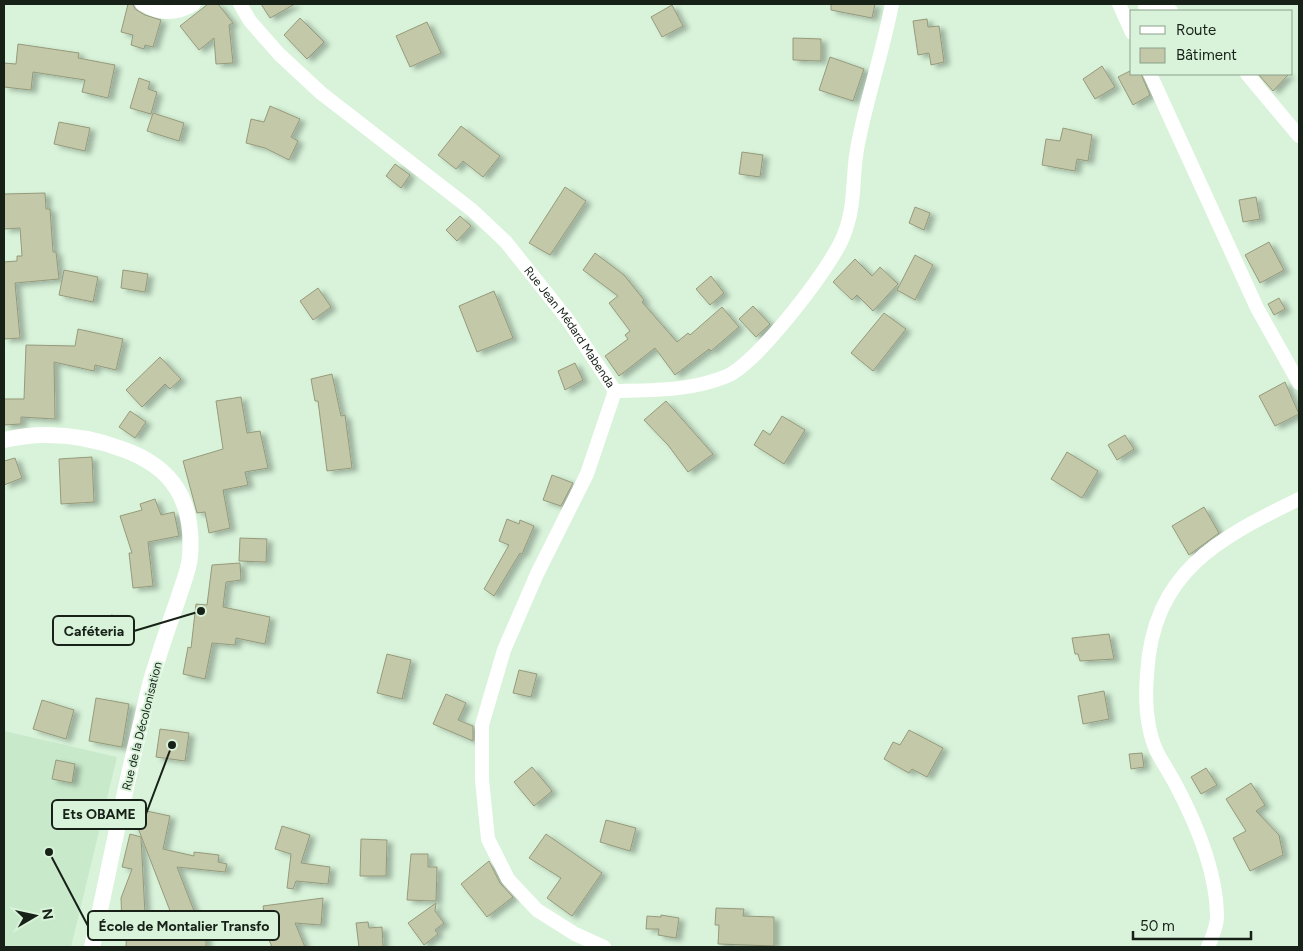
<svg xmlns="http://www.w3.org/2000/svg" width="1303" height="951" viewBox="0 0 1303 951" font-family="Figtree,sans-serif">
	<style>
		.built { fill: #c8e9ca }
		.building { fill: #c3c8a8; stroke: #959a7b; filter: url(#shadow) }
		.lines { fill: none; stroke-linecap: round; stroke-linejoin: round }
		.minor { stroke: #fff; stroke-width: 14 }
		.tertiary { stroke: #fff; stroke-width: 16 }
		.labels { text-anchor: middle; stroke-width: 4; stroke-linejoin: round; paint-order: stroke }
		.street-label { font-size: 12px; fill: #172118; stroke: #d8f3d9 }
		.leader { fill: none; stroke: #172118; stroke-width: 2 }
		.callout-dot { fill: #172118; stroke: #d8f3d9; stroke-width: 2 }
		.callout { fill: #d8f3d9; stroke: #172118; stroke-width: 2 }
		.callout-label { font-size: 14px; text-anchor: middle; font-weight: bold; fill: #172118 }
	</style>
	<defs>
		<filter id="shadow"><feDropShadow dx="5.5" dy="3" stdDeviation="2.5" flood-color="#0004"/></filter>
	</defs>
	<rect width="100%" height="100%" fill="#d8f3d9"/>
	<path class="built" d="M4,731l113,26 -46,190h-67z"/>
	<g class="building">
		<path d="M128,4h5l2,5 10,6 16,5 -8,27 -8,-2 -1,4 -13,-4 2,-10 -12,-3z"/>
		<path d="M208,4h10l15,19 -4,2 4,38 -17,1 -2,-26 -15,12 -19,-24z"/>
		<path d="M261,4h34l-25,14z"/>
		<path d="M831,4h44l-3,14 -41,-8z"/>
		<path d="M672,5l11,21 -21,11 -11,-20z"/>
		<path d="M300,18l24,24 -17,17 -23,-24z"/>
		<path d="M927,19l1,8 11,-1 5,36 -13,3 -2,-12 -11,2 -5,-34z"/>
		<path d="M427,22l14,31 -31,14 -14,-31z"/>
		<path d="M793,38l28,1v22l-28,-1z"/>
		<path d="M18,44l61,9 -1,5 37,7 -7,33 -26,-6 3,-12 -52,-8 -2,18 -27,-3v-24l12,1z"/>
		<path d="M830,57l34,12 -11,32 -34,-11z"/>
		<path d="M1102,66l13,21 -20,12 -12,-20z"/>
		<path d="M1132,70v4h9l9,21 -17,10 -15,-28z"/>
		<path d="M1258,74h31l-16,17z"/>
		<path d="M139,78l11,4 -2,7 9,3 -6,22 -21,-6z"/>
		<path d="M270,106l30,13 -9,18 7,4 -9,19 -24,-12 -19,-5 5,-24 13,3z"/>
		<path d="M153,113l31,10 -5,18 -32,-10z"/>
		<path d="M59,122l31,6 -5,23 -31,-7z"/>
		<path d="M461,126l39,30 -17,21 -20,-16 -7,8 -18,-14z"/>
		<path d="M1063,128l29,7 -4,26 -11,-2 -2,12 -33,-6 4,-26 14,2z"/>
		<path d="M742,152l21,3 -3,22 -21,-3z"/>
		<path d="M395,164l15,11 -9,13 -15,-12z"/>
		<path d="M565,187l21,14 -36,54 -21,-12z"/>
		<path d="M45,193l1,16h4l3,43h3l3,27 -44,4 5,55 -16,1v-77l13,-1v-5h5l-2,-28 -16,1v-35z"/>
		<path d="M1256,197l4,22 -17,3 -4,-22z"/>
		<path d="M915,207l15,6 -6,17 -15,-7z"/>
		<path d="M460,216l11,10 -14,15 -11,-11z"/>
		<path d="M1269,242l15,28 -24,13 -15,-28z"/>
		<path d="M595,253l29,22 20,25 -2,2 35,40 11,-9 2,2 32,-28 17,20 -28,24 -2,-2 -34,26 -20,-27 -36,28 -14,-20 23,-17 -3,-4 5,-4 -21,-28 9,-7 -35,-26z"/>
		<path d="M915,255l18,10 -18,35 -18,-10z"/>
		<path d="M855,259l17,17 8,-9 18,17 -25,27 -16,-16 -5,5 -19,-18z"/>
		<path d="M64,270l34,7 -5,25 -34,-7z"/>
		<path d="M123,270l25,4 -3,18 -24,-4z"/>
		<path d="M711,276l13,17 -14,12 -14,-16z"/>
		<path d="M318,288l13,19 -18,13 -13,-19z"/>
		<path d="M494,291l19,47 -36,14 -18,-46z"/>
		<path d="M1279,298l6,11 -11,6 -6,-11z"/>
		<path d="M753,306l17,18 -14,13 -17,-18z"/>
		<path d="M884,313l22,16 -33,42 -22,-18z"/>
		<path d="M78,329l45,10 -7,31 -21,-5 -1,6 -40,-9 1,57 -34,-2v7l-17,1v-26h20l2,-54 49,1z"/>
		<path d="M160,357l21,22 -11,10 -5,-5 -23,23 -16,-17z"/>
		<path d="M575,363l8,17 -18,10 -7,-19z"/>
		<path d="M332,374l9,42 4,-1 7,53 -25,3 -9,-70h-3l-4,-22z"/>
		<path d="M1285,382l14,32 -24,12 -16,-30z"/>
		<path d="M241,397l6,36 13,-2 8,37 -23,4 3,13 -25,5 7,38 -21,5 -4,-21 -8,1 -14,-52 40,-12 -7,-48z"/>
		<path d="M666,401l47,53 -25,18 -20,-27 -24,-25z"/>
		<path d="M130,411l16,11 -11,16 -16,-11z"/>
		<path d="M782,416l23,14 -21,34 -30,-19 9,-15 7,5z"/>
		<path d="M1125,435l9,14 -17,11 -9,-15z"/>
		<path d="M1067,452l31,19 -16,27 -31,-19z"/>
		<path d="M92,457l2,45 -33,2 -2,-45z"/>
		<path d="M15,458l7,20 -18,7v-24z"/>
		<path d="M552,475l21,8 -12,23 -18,-6z"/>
		<path d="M155,499l6,16 13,-3 5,24 -31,6 5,44 -20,2 -4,-35h3l-12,-37 22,-6 -2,-6z"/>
		<path d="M1204,507l15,26 -30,22 -17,-29z"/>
		<path d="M507,519l12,5 1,-4 14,6 -12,28 -2,-1 -26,43 -10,-7 25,-44 -10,-4z"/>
		<path d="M240,538l27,1 -1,23 -27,-1z"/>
		<path d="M240,563l1,17 -15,2 -3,25 47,10 -5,27 -29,-6 -1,7 -23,-2 -7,36 -22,-5 5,-27 3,1 5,-44 11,1 5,-40z"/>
		<path d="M111,615l13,2 -3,16 -13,-2z"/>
		<path d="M1109,634l5,25 -34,2 -2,-7h-3l-3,-16z"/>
		<path d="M387,654l24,6 -9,39 -25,-6z"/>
		<path d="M519,670l18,4 -6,23 -18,-4z"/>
		<path d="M1104,691l5,28 -26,5 -5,-28z"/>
		<path d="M446,694l20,9 -8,17 15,6v15l-40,-17z"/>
		<path d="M96,698l33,6 -7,43 -33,-6z"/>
		<path d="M42,700l32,10 -8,29 -33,-10z"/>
		<path d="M160,729l29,4 -4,28 -29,-4z"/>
		<path d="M909,730l34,18 -16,29 -15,-8 -3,4 -25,-14 9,-17 7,3z"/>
		<path d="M1142,753l2,14 -13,2 -2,-15z"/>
		<path d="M56,760l19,4 -3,19 -20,-4z"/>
		<path d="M532,767l20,24 -18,15 -20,-24z"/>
		<path d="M1206,768l11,17 -16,9 -10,-17z"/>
		<path d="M1251,783l14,22 -9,6 23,24 4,20 -33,16 -17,-33 13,-7 -20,-32z"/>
		<path d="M137,809l33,7 -7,33 31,7v-4l25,3 -1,7 9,2 -2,8 -48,-5 26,67h3v13h-80l1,-19h-5l-1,-30 11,-29 -10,-2 8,-33 11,3 5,97h33l-41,-106 -5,1z"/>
		<path d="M606,820l30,8 -6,23 -30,-9z"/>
		<path d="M282,826l28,9 -9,28 29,4 -2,17 -32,-3 -3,8 -6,-1 4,-34 -16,-5z"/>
		<path d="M546,834l56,39 -30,43 -25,-18 14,-20 -32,-20z"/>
		<path d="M361,839l26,1 -1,36h-26z"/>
		<path d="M411,854h17v13h9l-1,34 -29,-1z"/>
		<path d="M489,861l11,22 13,14 -26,20 -26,-33z"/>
		<path d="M323,898l-2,27 -26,-2 10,24h-33l-5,-12 -4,-29z"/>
		<path d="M436,903l-1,8 9,12 -9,7 3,4 -14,11 -16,-22z"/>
		<path d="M716,908l28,1 -1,7 31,1v29l-56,-2 1,-19h-4z"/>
		<path d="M661,915l18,3 -3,20 -18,-3 1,-6h-13l1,-13 14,1z"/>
		<path d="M368,922l1,6 13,-1 1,20h-24l-3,-24z"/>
	</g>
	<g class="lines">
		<g class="minor">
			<path d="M142,4c18,11 34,11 52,0"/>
			<path id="s1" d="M240,4l10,17 29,33 42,39 151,117 34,32 62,78 47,71"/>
			<path d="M1119,4l13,29"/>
			<path d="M1145,6l26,5"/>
			<path d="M1150,74l107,234 42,75"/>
			<path d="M1247,74l52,62"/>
			<path d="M615,391c39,-1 76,0 112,-15 30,-13 103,-107 116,-139 14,-33 8,-60 15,-93 9,-47 25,-93 34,-140"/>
			<path d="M604,947l-29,-13 -38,-24 -29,-31 -20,-40 -6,-59v-55l22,-75 33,-76 50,-100 28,-83"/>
			<path d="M1208,947c4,-9 10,-23 9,-33 -1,-44 -21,-91 -41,-129 -6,-11 -13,-22 -19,-33 -11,-24 -12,-53 -10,-78 6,-102 70,-135 152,-175"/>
		</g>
		<path class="tertiary" d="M4,440c39,-9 80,-5 118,9 52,18 72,53 68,107 -1,14 -7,27 -11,40 -8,24 -17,48 -24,72 -6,16 -9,34 -13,51 -19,76 -33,152 -50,228"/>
	</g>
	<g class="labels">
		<g class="street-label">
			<text dy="4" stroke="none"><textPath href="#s1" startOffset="465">Rue Jean Médard Mabenda</textPath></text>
			<text transform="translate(142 726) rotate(-76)" y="4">Rue de la Décolonisation</text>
		</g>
	</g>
	<path class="leader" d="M201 611L134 631M172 745L146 814M49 852L88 926"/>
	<g class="callout-dot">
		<circle cx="201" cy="611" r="5"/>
		<circle cx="172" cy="745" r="5"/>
		<circle cx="49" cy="852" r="5"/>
	</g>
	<g class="callout">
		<rect x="53" y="616" width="81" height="29" rx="5"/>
		<rect x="52" y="800" width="94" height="29" rx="5"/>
		<rect x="88" y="911" width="191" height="29" rx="5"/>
	</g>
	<g class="callout-label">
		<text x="94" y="636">Caféteria</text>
		<text x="99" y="819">Ets OBAME</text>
		<text x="184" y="931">École de Montalier Transfo</text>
	</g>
	<rect width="1303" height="951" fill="none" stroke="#172118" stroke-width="10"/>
	<rect x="1130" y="10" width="162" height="65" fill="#d8f3d9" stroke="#8b9f8c"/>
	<rect x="1140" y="26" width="25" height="8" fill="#ffffff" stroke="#8b9f8c"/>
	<text x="1176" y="35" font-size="15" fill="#172118">Route</text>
	<rect x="1140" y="48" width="25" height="15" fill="#c3c8a8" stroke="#8b9f8c"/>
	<text x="1176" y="60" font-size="15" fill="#172118">Bâtiment</text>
	<g transform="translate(35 916) rotate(81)" stroke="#d8f3d9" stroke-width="4" paint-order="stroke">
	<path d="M0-4L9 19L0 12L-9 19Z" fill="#172118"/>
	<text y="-8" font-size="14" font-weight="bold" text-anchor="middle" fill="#172118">N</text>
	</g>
	<path d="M1133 931v8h118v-8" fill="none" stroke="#172118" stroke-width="2.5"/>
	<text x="1140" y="931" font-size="15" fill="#172118" stroke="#d8f3d9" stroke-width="4" paint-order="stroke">50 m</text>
</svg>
